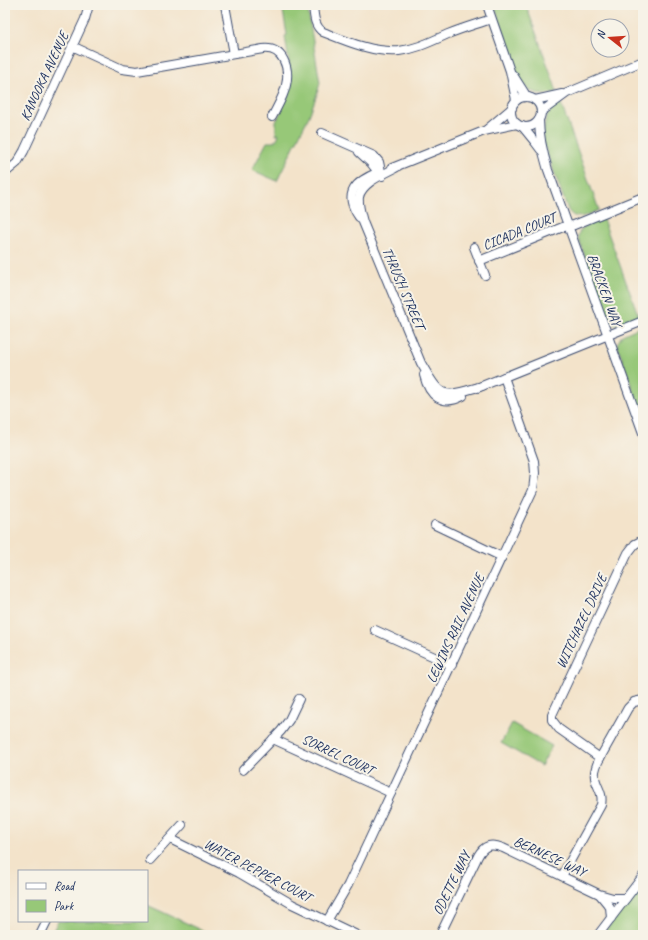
<svg xmlns="http://www.w3.org/2000/svg" width="648" height="940" viewBox="0 0 648 940" font-family="Caveat,sans-serif">
	<style>
		.green { fill: #97c878; stroke: #597c6b }
		.lines { fill: none; stroke-linecap: round; stroke-linejoin: round }
		.minor-casing { stroke: #3b4a6e; stroke-width: 10 }
		.minor { stroke: #fff; stroke-width: 8 }
		.labels { text-anchor: middle; stroke-width: 4; stroke-linejoin: round; paint-order: stroke }
		.street-label { font-size: 14px; fill: #1b2f5e; stroke: #f7f3e8 }
	</style>
	<rect width="100%" height="100%" fill="#f7f3e8"/>
	<filter id="ink" filterUnits="userSpaceOnUse"><feTurbulence type="fractalNoise" baseFrequency=".025" numOctaves="2"/><feDisplacementMap in="SourceGraphic" scale="8" xChannelSelector="R" yChannelSelector="G"/><feConvolveMatrix kernelMatrix="1 2 1 2 8 2 1 2 1" color-interpolation-filters="sRGB"/></filter>
	<filter id="wash" filterUnits="userSpaceOnUse"><feTurbulence type="fractalNoise" baseFrequency=".012" numOctaves="4" result="noise"/><feDisplacementMap in="SourceGraphic" scale="16" xChannelSelector="R" yChannelSelector="G"/><feGaussianBlur stdDeviation="0.9" result="paint"/><feColorMatrix in="noise" values="0 0 0 0 0 0 0 0 0 0 0 0 0 0 0 0 0 1.4 0 .05"/><feComposite in="paint" operator="in"/></filter>
	<g filter="url(#wash)">
		<rect width="100%" height="100%" fill="#f3e3ca"/>
		<g class="green">
			<path d="M282,5h25l13,78 -4,14 -7,19 -32,65 -25,-11 15,-28h6l4,-3 2,-5 -3,1v-13l12,-26 4,-13 -7,-47 2,-1z"/>
			<path d="M494,5h32l27,75 4,12c-36,9 -41,-18 -51,-45l1,-5z"/>
			<path d="M560,101l39,109c-11,4 -23,13 -31,0l-24,-65c-2,-17 1,-34 16,-44z"/>
			<path d="M603,219l36,98 -18,8 -9,-1 -6,-7 -28,-80c1,-12 15,-14 25,-18z"/>
			<path d="M642,326l1,5v88l-26,-75 5,-9z"/>
			<path d="M512,723l40,23 -11,20 -40,-23z"/>
			<path d="M643,883v52h-41l36,-46z"/>
			<path d="M147,905l59,27 -1,3h-154l7,-14h89z"/>
		</g>
	</g>
	<g filter="url(#ink)">
		<g class="lines">
			<g class="minor-casing">
				<g id="minor">
					<path d="M225,5l9,49"/>
					<path d="M313,5c1,10 1,21 10,27 23,9 50,21 76,19 18,-2 33,-10 49,-17 14,-6 29,-10 43,-15"/>
					<path d="M487,5l23,66 6,29"/>
					<path d="M72,46l50,23 15,2 126,-22c20,-2 27,19 23,36 -2,11 -9,22 -14,32"/>
					<path d="M513,75l14,22"/>
					<circle cx="526" cy="112" r="15"/>
					<path d="M535,100l27,-6"/>
					<path d="M541,112l26,-19 76,-32"/>
					<path d="M539,120c0,18 4,33 9,50l95,263"/>
					<path d="M522,126l13,16 6,8"/>
					<path d="M486,130l26,-22"/>
					<path d="M322,133l52,23 5,6 3,14"/>
					<path d="M359,152l12,11 10,13"/>
					<path d="M397,167c-12,7 -35,15 -38,30 -1,8 2,17 4,25l58,141c22,38 21,34 61,23"/>
					<path d="M392,168l92,-37 33,-7"/>
					<path d="M5,173l12,-10 7,-12 61,-132 4,-14"/>
					<path d="M359,217c-17,-24 -3,-36 20,-45"/>
					<path d="M474,247l11,28"/>
					<path d="M479,261l84,-34 11,-2 69,-28"/>
					<path d="M424,375c5,21 18,32 39,21"/>
					<path d="M477,388l166,-67"/>
					<path d="M435,525l67,32"/>
					<path d="M375,630l77,35"/>
					<path d="M273,739l118,54"/>
					<path d="M600,758l28,-50 6,-6 9,-2"/>
					<path d="M243,770l38,-39 8,-11 10,-21"/>
					<path d="M170,839l69,34 53,31 65,31"/>
					<path d="M150,860l32,-35"/>
					<path d="M562,876l39,-71c4,-20 -15,-21 -1,-47l-41,-29 -7,-9v-5l76,-162 7,-9 8,-4"/>
					<path d="M601,896l9,11 1,11"/>
					<path d="M327,921l21,-36 185,-395 2,-17 -1,-12 -30,-84"/>
					<path d="M40,935l7,-14"/>
					<path d="M440,935l38,-79c6,-11 13,-13 25,-8l96,46 14,4h13"/>
					<path d="M598,935l45,-59"/>
				</g>
			</g>
			<use href="#minor" class="minor"/>
		</g>
	</g>
	<g class="labels">
		<g class="street-label">
			<text transform="translate(44 76) rotate(-65)" y="5">KANOOKA AVENUE</text>
			<text transform="translate(519 231) rotate(-22)" y="5">CICADA COURT</text>
			<text transform="translate(404 288) rotate(67)" y="5">THRUSH STREET</text>
			<text transform="translate(605 290) rotate(70)" y="5">BRACKEN WAY</text>
			<text transform="translate(581 621) rotate(-65)" y="5">WITCHAZEL DRIVE</text>
			<text transform="translate(455 628) rotate(-65)" y="5">LEWINS RAIL AVENUE</text>
			<text transform="translate(338 754) rotate(25)" y="5">SORREL COURT</text>
			<text transform="translate(550 856) rotate(25)" y="5">BERNESE WAY</text>
			<text transform="translate(258 870) rotate(28)" y="5">WATER PEPPER COURT</text>
			<text transform="translate(451 883) rotate(-64)" y="5">ODETTE WAY</text>
		</g>
	</g>
	<rect width="648" height="940" fill="none" stroke="#f7f3e8" stroke-width="20"/>
	<rect x="18" y="870" width="130" height="52" fill="#f7f3e8" stroke="#9fa5b1"/>
	<rect x="26" y="883" width="20" height="6" fill="#ffffff" stroke="#9fa5b1"/>
	<text x="54" y="890" font-size="12" fill="#1b2f5e">Road</text>
	<rect x="26" y="900" width="20" height="12" fill="#97c878" stroke="#9fa5b1"/>
	<text x="54" y="910" font-size="12" fill="#1b2f5e">Park</text>
	<g transform="translate(610 38) rotate(287)"><circle r="19" fill="#f7f3e8" stroke="#9fa5b1"/>
	<path d="M0-3L7 15L0 10L-7 15Z" fill="#c8321e"/>
	<text y="-6" font-size="11" font-weight="bold" text-anchor="middle" fill="#1b2f5e">N</text>
	</g>
</svg>
